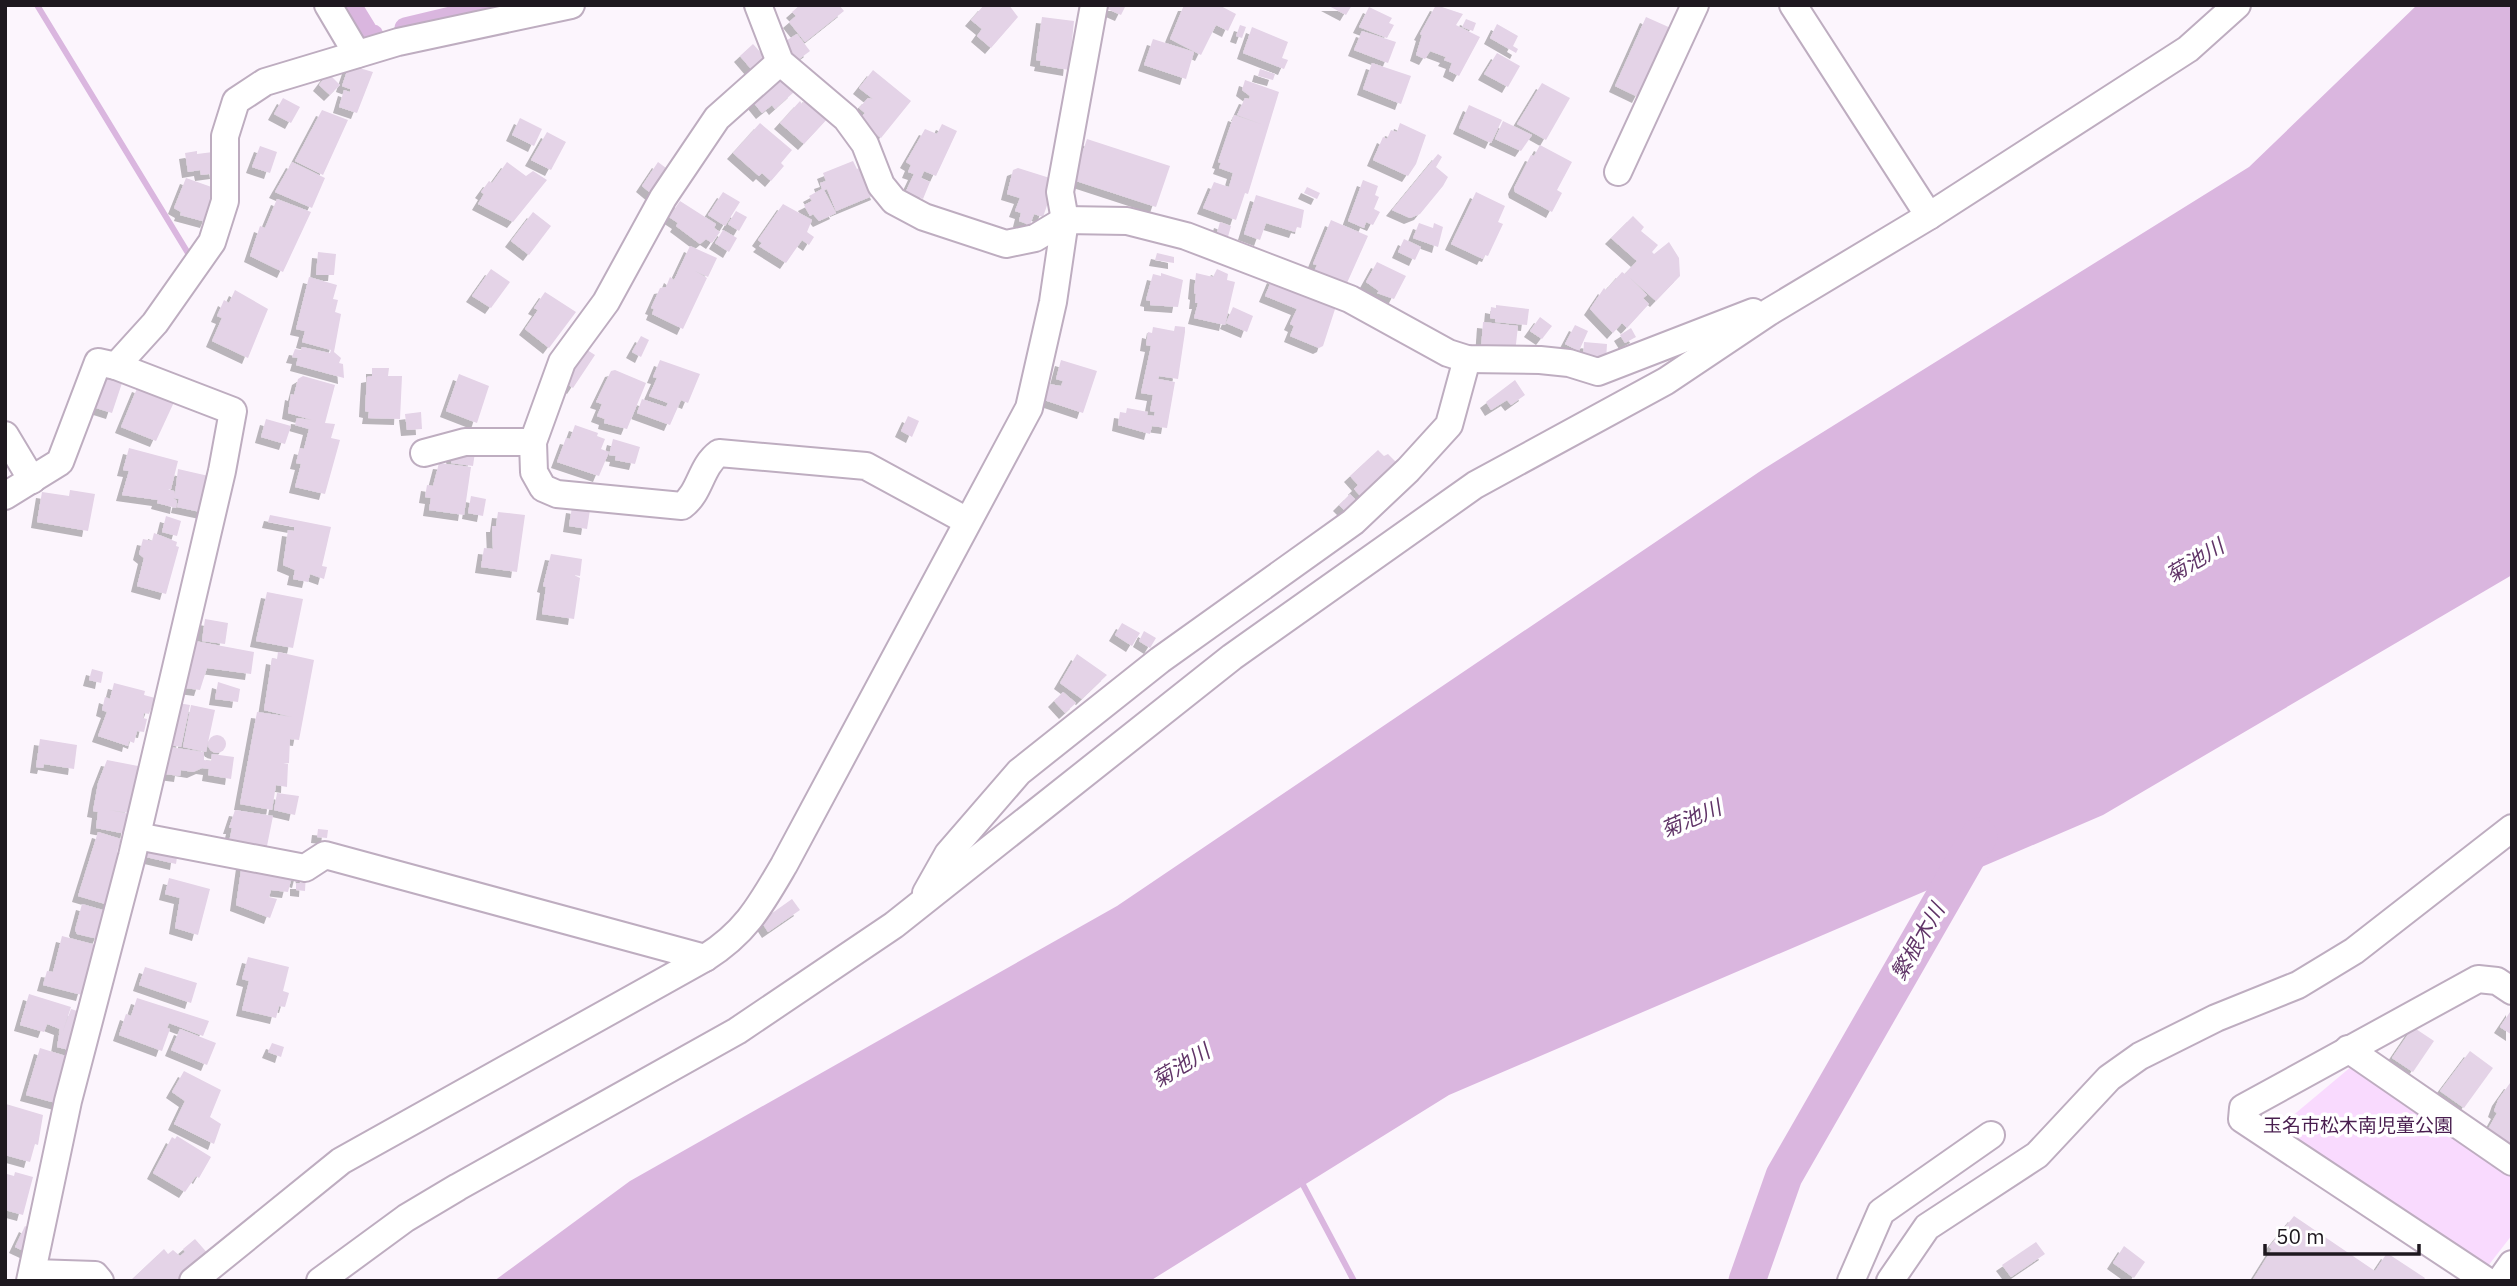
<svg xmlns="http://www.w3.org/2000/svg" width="2517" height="1286" viewBox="0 0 2517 1286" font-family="'IBM Plex Sans','Noto Sans JP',sans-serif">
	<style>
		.green { fill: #f9dafe }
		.water { fill: #dab6df }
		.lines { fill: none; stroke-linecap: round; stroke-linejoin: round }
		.stream { stroke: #dab6df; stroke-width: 6 }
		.canal { stroke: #dab6df; stroke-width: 21 }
		.river { stroke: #dab6df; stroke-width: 37 }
		.building { fill: #e4d3e7; filter: url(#shadow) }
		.minor-casing { stroke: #beadc0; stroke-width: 30 }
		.minor { stroke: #fff; stroke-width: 26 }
		.labels { text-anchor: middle; stroke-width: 7; stroke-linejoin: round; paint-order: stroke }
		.park-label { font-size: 19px; fill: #491e4f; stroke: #fff }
		.water-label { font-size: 21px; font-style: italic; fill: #613568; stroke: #fff }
	</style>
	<defs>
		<filter id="shadow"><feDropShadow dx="-6" dy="6" stdDeviation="0" flood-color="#0004"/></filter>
	</defs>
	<rect width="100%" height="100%" fill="#fcf5fd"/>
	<path class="green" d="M2352,1066l160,110v59l-24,31 -209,-139z"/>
	<path class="water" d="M2417,5h95v570l-409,240 -654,280 -299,186h-656l136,-100 487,-275 645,-436 487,-303z"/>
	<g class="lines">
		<g class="stream">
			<path d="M37,5l154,253"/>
			<path d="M1301,1181l53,100"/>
		</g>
		<g class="canal">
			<path d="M351,5l19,31 3,-1"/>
			<path d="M405,28l96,-23"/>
		</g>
		<path class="river" d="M1747,1281l37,-105 195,-340"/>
	</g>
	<g class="building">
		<path d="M800,5h39l5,6 -39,31 -16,-20 7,-6 -4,-4z"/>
		<path d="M984,5h25l9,12 -27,31 -14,-12 5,-7 -11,-9z"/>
		<path d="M1098,5h28l-5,10z"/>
		<path d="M1184,5h35l17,9 -8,17 -12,-6 -15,30 -31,-16z"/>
		<path d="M1327,5h25l-6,10z"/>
		<path d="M1436,5l27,9 -7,11 24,12 -21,39 -10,-5 3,-8 -8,-3 2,-3 -16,-6 -5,8 -9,-4 6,-20 -2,-1z"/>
		<path d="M1369,7l23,11 -3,5 5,2 -7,13 -28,-11z"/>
		<path d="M1042,17l32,4 -5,49 -29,-5 1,-4 -5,-1z"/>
		<path d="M1646,17l27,12 -35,68 -23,-11z"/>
		<path d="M1466,19l10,4 -3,8 -11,-4z"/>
		<path d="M1497,24l21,12 -5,10 5,3 -2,4 -26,-15z"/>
		<path d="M1240,25l6,2 -4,11 -6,-2z"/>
		<path d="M1252,27l36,15 -6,16 6,2 -4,9 -41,-16z"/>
		<path d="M1362,31l34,11 -8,21 -34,-13z"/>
		<path d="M797,34l13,17 -16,12 -10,-21z"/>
		<path d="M1153,39l41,13 -8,27 -42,-14z"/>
		<path d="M753,44l18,20 -14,12 -17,-20z"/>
		<path d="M1497,53l23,13 -12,21 -24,-13z"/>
		<path d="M1372,63l39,13 -10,28 -38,-15z"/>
		<path d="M349,65l24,7 -16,41 -18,-6 5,-17 6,2v-3l-8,-3z"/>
		<path d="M1260,69l15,5 -2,6 -15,-4z"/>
		<path d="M873,70l38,31 -30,37 -23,-18 7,-7 -6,-5 9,-10 5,1 -14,-11z"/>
		<path d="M780,72l14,20 -19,17 -3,-4 -10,8 -13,-16z"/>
		<path d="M328,73l12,12 -10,10 -11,-10z"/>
		<path d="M1245,80l34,12 -31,102 -3,-1 -9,27 -33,-12 11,-26 15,5 4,-14 -14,-5 2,-5 -3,-1 16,-47 27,9 -24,-9 8,-17 4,1 1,-3 -8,-6z"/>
		<path d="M1542,83l28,15 -24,42 -29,-16z"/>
		<path d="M809,96l21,20 -26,28 -24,-21 20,-22 2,3z"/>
		<path d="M283,98l17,9 -9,16 -17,-9z"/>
		<path d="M1469,105l33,15 -11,23 -32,-15z"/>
		<path d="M322,110l26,10 -25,55 -28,-14z"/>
		<path d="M520,118l22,11 -8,17 -22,-11z"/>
		<path d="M1503,121l29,14 -11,16 -26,-12z"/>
		<path d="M760,123l32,27 -11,13 3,3 -13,15 -9,-8 -3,3 -26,-23z"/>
		<path d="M1400,123l26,12 -10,29 -8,12 -35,-16 10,-23 4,2 4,-9 6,2z"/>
		<path d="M942,124l15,7 -21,45 -12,-5 -3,7 9,4 -7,17 -17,-8 8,-17 -6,-2 3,-7 -5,-3 19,-33 12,5z"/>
		<path d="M547,132l19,10 -15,28 -20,-10z"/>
		<path d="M1087,139l83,27 -14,41 -83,-27z"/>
		<path d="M1540,145l32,17 -15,28 5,3 -10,19 -37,-20 -1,-4 17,-33 3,1z"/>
		<path d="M260,146l17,6 -7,21 -18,-6z"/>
		<path d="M197,151v3l16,-2 3,21 -15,2 -1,-5 -12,2 -3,-19z"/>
		<path d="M1438,154l4,3 -6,10 12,10 -5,9 -23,28 -10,4 -18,-8z"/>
		<path d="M853,161l4,8 9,-4 11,29 -41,17 -9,-22 -3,1 12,23 -17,8 -6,-7 -3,2 -6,-11 8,-4 -3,-5 13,-7 -2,-6 6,-2 -3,-8z"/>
		<path d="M292,162l33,16 -13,30 -37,-16z"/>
		<path d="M507,162l19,14 7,-5 14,9 -34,42 -35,-18 6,-10 -3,-2 8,-11 3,2z"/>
		<path d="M658,162l16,12 -20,22 -12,-10z"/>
		<path d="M1018,168l35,11 1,6 -11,32 -9,-3 -4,11 -11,-4 2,-8 -6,-2 5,-13 -13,-4 6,-24z"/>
		<path d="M186,178l34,12 -14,32 -26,-7 1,-3 -7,-4z"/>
		<path d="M1363,180l15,6 -3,9 4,2 -5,12 6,3 -7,13 -7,-3 -2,6 -16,-7z"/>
		<path d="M1307,187l13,6 -3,6 -13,-6z"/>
		<path d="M723,192l17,10 -15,24 -17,-11z"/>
		<path d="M1476,192l29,14 -7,16 5,2 -15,32 -3,-1 -2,4 -32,-15z"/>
		<path d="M1256,195l48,15 -3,18 -4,-1 -2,5 -29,-9 -6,17 -16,-6z"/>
		<path d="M277,199l34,13 -28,60 -33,-16 10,-30 5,2z"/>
		<path d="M680,201l36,23 -2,4 6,4 -8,11 -6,-4 -6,5 -24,-18 2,-3 -9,-6z"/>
		<path d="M783,204l29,16 -5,12 7,5 -5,8 -7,-5 -16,23 -27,-17 3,-3 -4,-3z"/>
		<path d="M736,211l11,6 -8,14 -11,-7z"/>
		<path d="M533,212l18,14 -22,29 -18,-14z"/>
		<path d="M1633,216l11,11 -3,4 17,14 -6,7 2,2 15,-12 10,16 1,18 -24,25 -28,-25 19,19 -4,3 6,6 -22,24 -5,-5 -9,10 -23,-24 14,-21 2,2 16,-18 3,2 12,-13 -26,-23z"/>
		<path d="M1331,220l37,16 -21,47 -33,-11 3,-7 -4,-1z"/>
		<path d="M1220,222l11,4 -5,18 -11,-4z"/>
		<path d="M1419,223l14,5 1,-5 9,4 -5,20 -25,-9z"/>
		<path d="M723,230l14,8 -8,14 -14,-9z"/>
		<path d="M1404,239l17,8 -6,13 -17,-8z"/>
		<path d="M690,246l27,12 -9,19 -13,-6 12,7 -24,51 -31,-15 2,-5 -3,-1 9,-20 6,-1 4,-10 4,3z"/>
		<path d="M318,252l18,2 -2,21h-18z"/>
		<path d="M1157,253l17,4v6l-19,-3z"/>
		<path d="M1377,262l29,14 -12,23 -17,-6 2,-2 -13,-9z"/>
		<path d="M491,269l19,13 -19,26 -19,-12z"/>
		<path d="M1217,269l11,5 -1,6 8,2 -10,43 -31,-7 4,-15h-3l1,-9 -2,-1 2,-20 17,4z"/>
		<path d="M1161,273l22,7 -5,27 -28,-2v-4l-4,-1 7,-26 8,2z"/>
		<path d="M309,277l28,8 -4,14 5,1 -3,12 6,2 -7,38 7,6 -2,5 4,1 1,14 -48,-13 2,-7 -6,-1 3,-8 6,1 1,-3 28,6 1,-3 -29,-8 3,-11 -9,-2z"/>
		<path d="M1273,277l64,26 -14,43 -4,2 -29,-12 4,-10 -4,-2 7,-15 -32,-13z"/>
		<path d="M235,290l33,19 -20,49 -36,-17 10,-23 -5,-2 7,-16 5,3z"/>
		<path d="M545,292l31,20 -27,36 -24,-19 13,-19 -4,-2z"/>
		<path d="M1496,305l33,4 -2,16 -32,-3v-3l-5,-1 1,-11 5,1z"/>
		<path d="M1233,307l20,9 -6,16 -21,-9z"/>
		<path d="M1540,317l12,9 -10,13 -12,-8z"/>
		<path d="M1483,322l35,4 -3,27 -34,-3z"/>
		<path d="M1575,325l13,6 -9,20 -14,-7z"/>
		<path d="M1175,326l10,1v5l-7,47 -19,-3 -1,3 17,3 -8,46 -15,-2 -2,8 -32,-9 2,-13 6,1 1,-5 21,4 -1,3 7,1 1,-4 -5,-1 3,-16 -12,-2 10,-47 -5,-1 2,-13 4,1 1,-6 21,4z"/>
		<path d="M1631,328l5,9 -11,6 -5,-8z"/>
		<path d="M641,336l8,4 -8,17 -9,-5z"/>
		<path d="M1584,342l23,2 -1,17 -23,-4z"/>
		<path d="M581,346l14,9 -22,33 -13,-9z"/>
		<path d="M660,360l40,14 -12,29 -7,-3 -11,25 -33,-12 5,-14 24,8 2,-4 -19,-7 8,-18 -4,-1z"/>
		<path d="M1061,360l36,11 -14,42 -39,-13 5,-16 12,2 2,-5 -7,-2z"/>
		<path d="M372,368h17l-1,8h14l-2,43 -32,-1 1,-6 -4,-1 2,-34 5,-1z"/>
		<path d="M105,370l19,7 -12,36 -19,-6z"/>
		<path d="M615,370l31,13 -19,46 -23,-6 1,-4 -8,-3 5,-12 -6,-2 15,-31z"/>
		<path d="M459,374l30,12 -12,37 -31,-12z"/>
		<path d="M303,376l32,9 -10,38 10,1 -4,14 9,2 -15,54 -30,-7 6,-23 -5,-1 4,-15 4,1 5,-20 -14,-4 2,-7 15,2 -24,-7 3,-19 3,1 4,-16z"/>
		<path d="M1515,380l10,15 -14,10 -4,-5 -16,10 -5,-8z"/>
		<path d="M138,386l37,14 -19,41 -35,-14z"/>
		<path d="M421,412l1,17 -15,1 -2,-16z"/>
		<path d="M908,416l11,5 -7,16 -11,-6z"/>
		<path d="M266,419l25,7 -6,18 -24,-7z"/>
		<path d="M575,425l23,8 -1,3 8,3 -4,10 8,3 -10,24 -42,-14 9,-24 4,1z"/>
		<path d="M613,439l27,8 -5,17 -20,-4 1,-4 -7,-1z"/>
		<path d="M454,445h22l-3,21 -22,-3z"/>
		<path d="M129,448l49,13 -7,28h-3l6,2 1,3 3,-25 35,8 -8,36 -28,-6 2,-8 -6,-1 4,3 -1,7 -19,-5 1,-3 -36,-5 7,-24 -6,-1z"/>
		<path d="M1378,450l6,6 4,-2 11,11 -36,34 -9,-10 4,-4 -8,-9z"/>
		<path d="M439,463l32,4 -7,48 -35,-5 2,-12 -6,-1 2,-12 6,1z"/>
		<path d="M70,490l25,4 -7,37 -51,-9 5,-30 27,4z"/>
		<path d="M1350,494l9,9 -11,11 -9,-9z"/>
		<path d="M471,496l15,3 -3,17 -15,-3z"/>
		<path d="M572,507l18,3 -3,19 -18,-3z"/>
		<path d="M498,512l27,3 -8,57 -36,-5 3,-19 9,1 -1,-23h4z"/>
		<path d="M270,515l61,12 -9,39 5,1 -3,12 -14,-5 -2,8 -15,-3 2,-9 -12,-5 5,-35 6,1v-4l-26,-5z"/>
		<path d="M166,516l15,5 -4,15 -15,-4z"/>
		<path d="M154,533l23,9 -1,4 3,1 -13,47 -29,-8 7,-28 -5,-4 4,-15 9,2z"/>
		<path d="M551,554l31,5 -2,17 -6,-1 6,3 -6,41 -32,-5 4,-27 -3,-1z"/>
		<path d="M267,592l36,7 -10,49 -37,-7z"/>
		<path d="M205,619l23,4 -3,21 -23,-3z"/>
		<path d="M1122,623l18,10 -8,13 -17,-11z"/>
		<path d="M1144,631l12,7 -6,10 -11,-7z"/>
		<path d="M195,641l59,11 -3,22 -44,-6 -7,22 -15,-2z"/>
		<path d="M278,652l36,8 -15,80 -9,-1 -1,24 -6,1h5l-1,23 -11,-2 -4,25 -32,-6 17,-92 35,5 -28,-7 8,-52 5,1z"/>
		<path d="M1077,654l30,21 -25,24 -22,-16z"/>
		<path d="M92,669l11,3 -2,11 -12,-3z"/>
		<path d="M218,682l22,7 -2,13 -23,-3z"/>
		<path d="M114,683l31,8 -1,4 11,3 -6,16 -5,-1 -1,5 4,1 -3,13 -7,-1 -3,12 -5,-2 -1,5 -30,-10 9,-24 -5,-2 3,-13 5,2z"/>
		<path d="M1063,692l13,11 -11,10 -11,-12z"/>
		<path d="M178,703l12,2 -9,42 -11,-2z"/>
		<path d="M191,705l24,5 -9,42 -23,-5z"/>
		<circle cx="217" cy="744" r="9"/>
		<path d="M40,739l37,6 -3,24 -30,-5 -1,4 -7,-1z"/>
		<path d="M169,747l35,5v8l7,1 1,-7 22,3 -3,22 -23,-4 1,-6 -7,-1 -9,4 -12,-2 -1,6 -15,-2z"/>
		<path d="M107,760l31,6 -8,47 -21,-3 21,4 -4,20 -30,-6 2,-16 -5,-1 5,-28z"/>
		<path d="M277,793l22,3 -4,19 -21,-5z"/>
		<path d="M235,810l38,6 -7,35 -37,-9 3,-14h-3z"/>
		<path d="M152,828l26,22 -2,14 -30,-7z"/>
		<path d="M318,829l10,1 -1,8 -10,-1z"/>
		<path d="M98,832l23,7 -4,13 5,1 -10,53 -34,-10z"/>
		<path d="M242,863l60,3 -4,16 -7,-2 -3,12 -17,-2 -2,7 8,2 -7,19 -34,-13z"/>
		<path d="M301,873h5l-1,18 -9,-1v-7h7z"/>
		<path d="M169,878l41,11 -12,46 -23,-7 5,-30 -15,-4z"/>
		<path d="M792,899l8,11 -32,22 -7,-11z"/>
		<path d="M82,904l28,8 -12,27 -21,-5 -2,-4z"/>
		<path d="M62,936l34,9 -14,50 -39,-10 4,-14 6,1z"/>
		<path d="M248,957l41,10 -6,24 6,2 -4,14 -6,-1 -3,12 -34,-8 7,-29 -7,-2z"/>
		<path d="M145,967l52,16 -6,20 -52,-18z"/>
		<path d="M29,994l42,13 -8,24 8,-22 16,5 -10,38 -20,-5 3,-18 -13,-5 -3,8 -24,-7z"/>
		<path d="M137,998l72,23 -6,15 -34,-13 -2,5 3,1 -8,22 -43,-16 7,-21 5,2z"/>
		<path d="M2512,1009v26l-12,-8z"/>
		<path d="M2413,1027l21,14 -21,31 -21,-14z"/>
		<path d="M180,1029l36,14 -9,22 -36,-15z"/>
		<path d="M272,1043l12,4 -3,10 -13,-5z"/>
		<path d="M40,1048l29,9 -6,48 -37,-10z"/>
		<path d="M2470,1051l23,17 -29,40 -24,-17z"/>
		<path d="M184,1071l37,19 -11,27 11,7 -7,20 -40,-20 11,-23 -13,-9z"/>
		<path d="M2510,1083l2,1v62l-25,-15 10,-18 -3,-2 4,-11z"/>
		<path d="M6,1104l37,11 -5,30 -3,-1 -5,18 -25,-7z"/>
		<path d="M177,1136l34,21 -12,21 -3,-2 -11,16 -32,-19 19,-36 3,2z"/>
		<path d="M15,1172l18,5 -10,38 -18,-5v-30l2,-6 7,2z"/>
		<path d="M2294,1216l81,55 12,-18 38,25 -2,3h-171l20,-32 -3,-2z"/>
		<path d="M25,1226l13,7 -10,20 -13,-6z"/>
		<path d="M195,1239l15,17 -30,25h-50l34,-32 4,5 5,-4 7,6 5,-4 -2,-3z"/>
		<path d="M2036,1242l9,12 -34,23 -9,-12z"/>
		<path d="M2124,1246l21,16 -11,16 -21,-15z"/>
	</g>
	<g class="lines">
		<g class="minor-casing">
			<g id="minor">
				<path d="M328,5l29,49"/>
				<path d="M758,5l22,57 66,56 19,26 16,41 13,16 30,16 82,27 29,-6 30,-18 62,1 59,15 164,63 98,54 19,6 73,1 29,3 29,9 155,-60"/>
				<path d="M1793,5l136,211"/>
				<path d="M780,62l-63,56 -54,80 -57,104 -44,60 -29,80 1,30 9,16 14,6 125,12c19,-14 18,-39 37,-53l147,13 101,55"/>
				<path d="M1618,172l77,-167"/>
				<path d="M116,366l39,-43 57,-81 13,-41v-65l11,-35 29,-19 133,-40 173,-37"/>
				<path d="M5,435l27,45"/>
				<path d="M424,453l41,-11h68"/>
				<path d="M5,496l55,-34 38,-100 18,4 117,45 -11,60 -90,385 -64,245 -38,180"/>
				<path d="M137,836l168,32 20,-13 380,103"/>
				<path d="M926,893l22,-39 71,-82 141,-112 193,-138 55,-52 41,-45 18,-66"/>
				<path d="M2348,1049l164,113"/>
				<path d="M34,1273l61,2 5,6"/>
				<path d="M193,1281l148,-120 364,-203c41,-26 55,-52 79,-93l245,-457 24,-106 12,-82 -5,-28 34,-187"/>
				<path d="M320,1281l86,-63 52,-31 279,-156 157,-106 338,-268 243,-172 191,-104 103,-69 160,-96 259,-167 49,-44"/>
				<path d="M1851,1281l30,-69 110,-77"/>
				<path d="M1890,1281l37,-54 110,-72 72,-77 31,-22 76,-38 82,-33 56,-34 158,-123"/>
				<path d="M2487,1281l-245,-162 1,-11 235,-129 19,2 15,10"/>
				<path d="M2500,1281l12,-17"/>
			</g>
		</g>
		<use href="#minor" class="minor"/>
	</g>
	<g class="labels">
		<g class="park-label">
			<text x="2358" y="1132">玉名市松木南児童公園</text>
		</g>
		<g class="water-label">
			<text transform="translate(2195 561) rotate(-31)" y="7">菊池川</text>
			<text transform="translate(1691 819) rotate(-23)" y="7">菊池川</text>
			<text transform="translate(1918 942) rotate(-60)" y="7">繁根木川</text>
			<text transform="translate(1181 1066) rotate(-31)" y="7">菊池川</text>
		</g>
	</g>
	<rect width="2517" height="1286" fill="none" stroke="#1e181f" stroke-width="14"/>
	<path d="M2265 1244v10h154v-10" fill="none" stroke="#1e181f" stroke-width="3.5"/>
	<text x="2276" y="1244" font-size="21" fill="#1e181f" stroke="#ffffff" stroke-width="5" paint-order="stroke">50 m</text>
</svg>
